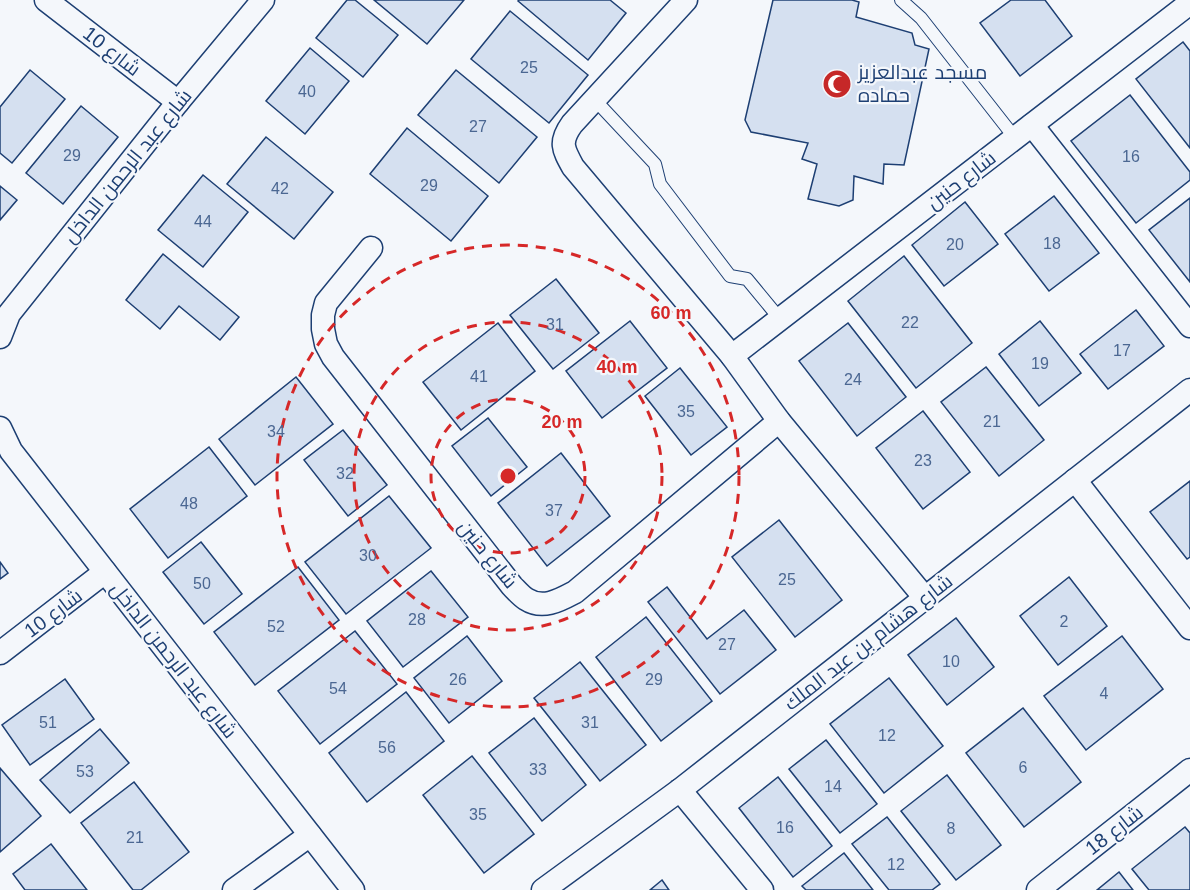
<svg xmlns="http://www.w3.org/2000/svg" width="1190" height="890" viewBox="0 0 1190 890" font-family="Arial,Cairo,sans-serif">
	<style>
		.building { fill: #d5e0f0; stroke: #1d3f73; stroke-width: 1.5 }
		.lines { fill: none; stroke-linecap: round; stroke-linejoin: round }
		.lane-casing { stroke: #1d3f73; stroke-width: 14 }
		.street-casing { stroke: #1d3f73; stroke-width: 25 }
		.lane { stroke: #f4f7fb; stroke-width: 12 }
		.street { stroke: #f4f7fb; stroke-width: 22 }
		.ring { fill: none; stroke: #d62828; stroke-width: 3; stroke-dasharray: 10 8 }
		.labels { text-anchor: middle; stroke-width: 4.5; stroke-linejoin: round; paint-order: stroke }
		.number-label { font-size: 16px; fill: #4b6792 }
		.street-label { font-size: 20px; fill: #1d3f73; stroke: #f4f7fb }
		.poi-label { font-size: 20px; fill: #1d3f73; stroke: #f4f7fb; text-anchor: start }
		.centre { fill: #d62828; stroke: #f4f7fb; stroke-width: 3 }
		.ring-label { font-size: 18px; text-anchor: middle; font-weight: bold; fill: #d62828; stroke: #f4f7fb; stroke-width: 4.5; stroke-linejoin: round; paint-order: stroke }
	</style>
	<rect width="100%" height="100%" fill="#f4f7fb"/>
	<g class="building">
		<path d="M347,0h8l43,35 -35,42 -47,-39z"/>
		<path d="M374,0h90l-37,44z"/>
		<path d="M519,0h91l16,13 -38,47 -70,-59z"/>
		<path d="M773,0h79l7,2 -3,15 56,16 3,12 14,4 -25,116 -20,-1 -1,20 -29,-8 -1,24 -14,6 -31,-7 9,-35 -15,-5 6,-16 -57,-11 -6,-12z"/>
		<path d="M1011,0h34l27,36 -52,40 -40,-53z"/>
		<path d="M510,11l78,64 -39,48 -78,-64z"/>
		<path d="M1183,42l7,9v97l-54,-69z"/>
		<path d="M310,48l39,33 -44,53 -39,-33z"/>
		<path d="M30,70l35,29 -53,64 -12,-10v-46z"/>
		<path d="M456,70l81,67 -38,46 -81,-68z"/>
		<path d="M1130,95l60,77v8l-54,43 -65,-82z"/>
		<path d="M81,106l37,31 -55,67 -37,-31z"/>
		<path d="M407,128l81,68 -37,45 -81,-67z"/>
		<path d="M266,137l67,55 -39,47 -67,-55z"/>
		<path d="M203,175l45,37 -45,55 -45,-37z"/>
		<path d="M0,186l17,14 -17,20z"/>
		<path d="M1054,196l45,57 -50,38 -44,-57z"/>
		<path d="M1190,198v84l-41,-52z"/>
		<path d="M965,202l33,42 -54,42 -32,-41z"/>
		<path d="M163,254l76,63 -19,23 -41,-34 -19,23 -34,-29z"/>
		<path d="M904,256l68,87 -56,45 -68,-87z"/>
		<path d="M556,279l43,54 -46,36 -43,-54z"/>
		<path d="M1136,310l28,36 -56,43 -28,-35z"/>
		<path d="M630,321l37,47 -65,50 -36,-47z"/>
		<path d="M1040,321l41,52 -42,33 -40,-52z"/>
		<path d="M498,323l37,48 -74,59 -38,-48z"/>
		<path d="M848,323l58,74 -49,39 -58,-75z"/>
		<path d="M986,367l58,73 -45,36 -58,-74z"/>
		<path d="M680,368l47,59 -36,28 -46,-59z"/>
		<path d="M296,377l37,47 -78,61 -36,-46z"/>
		<path d="M923,411l47,61 -47,37 -47,-61z"/>
		<path d="M488,418l39,49 -36,29 -39,-50z"/>
		<path d="M343,430l44,55 -39,31 -44,-56z"/>
		<path d="M209,447l38,49 -79,62 -38,-49z"/>
		<path d="M561,453l49,63 -63,50 -49,-63z"/>
		<path d="M1190,481v76l-3,2 -37,-47z"/>
		<path d="M389,496l42,52 -85,66 -41,-52z"/>
		<path d="M779,520l63,80 -47,37 -63,-80z"/>
		<path d="M201,542l41,52 -38,30 -41,-52z"/>
		<path d="M0,562l8,11 -8,6z"/>
		<path d="M298,567l41,53 -84,65 -41,-53z"/>
		<path d="M431,571l37,46 -65,50 -36,-46z"/>
		<path d="M1069,577l38,49 -49,39 -38,-49z"/>
		<path d="M667,587l40,52 37,-29 32,40 -56,44 -72,-92z"/>
		<path d="M646,617l66,84 -51,40 -65,-84z"/>
		<path d="M956,618l38,49 -47,38 -39,-50z"/>
		<path d="M355,631l42,53 -77,60 -42,-53z"/>
		<path d="M467,636l35,45 -53,42 -35,-45z"/>
		<path d="M1122,636l41,53 -77,61 -42,-54z"/>
		<path d="M580,662l66,83 -46,36 -66,-83z"/>
		<path d="M889,678l54,68 -59,47 -54,-69z"/>
		<path d="M65,679l29,40 -64,46 -28,-40z"/>
		<path d="M406,692l38,49 -77,61 -38,-49z"/>
		<path d="M1023,708l58,74 -57,45 -58,-74z"/>
		<path d="M534,718l52,67 -44,36 -53,-68z"/>
		<path d="M100,729l29,34 -59,50 -30,-33z"/>
		<path d="M826,740l51,64 -37,29 -51,-64z"/>
		<path d="M472,756l62,78 -50,39 -61,-78z"/>
		<path d="M0,768l41,48 -41,36z"/>
		<path d="M947,775l54,70 -45,35 -55,-69z"/>
		<path d="M778,777l54,69 -39,31 -54,-69z"/>
		<path d="M134,782l55,70 -48,38h-8l-52,-67z"/>
		<path d="M887,817l53,67 -8,6h-43l-37,-46z"/>
		<path d="M1185,827l5,6v57h-41l-17,-21z"/>
		<path d="M51,844l36,46h-62l-12,-16z"/>
		<path d="M844,853l29,37h-67l-4,-4z"/>
		<path d="M1119,872l14,18h-36z"/>
		<path d="M662,880l7,10h-19z"/>
	</g>
	<g class="lines">
		<g class="lane-casing">
			<g id="lane">
				<path d="M901,0l20,18 94,120"/>
				<path d="M595,100l60,64 5,20 70,92 17,3 33,40"/>
			</g>
		</g>
		<g class="street-casing">
			<g id="street">
				<path d="M46,0l132,102"/>
				<path d="M686,0l-114,124c-13,18 -9,25 1,43l159,189 47,65 146,177"/>
				<path d="M1032,125l158,201"/>
				<path d="M371,248l-45,55 -3,12v14l3,15 7,13 179,229c4,4 9,10 14,13 17,11 34,1 49,-7l204,-171"/>
				<path d="M0,337l9,-23 169,-212 85,-102"/>
				<path d="M732,356l458,-353"/>
				<path d="M0,428l11,23 342,439"/>
				<path d="M1075,480l115,148"/>
				<path d="M0,653l105,-81"/>
				<path d="M680,790l82,100"/>
				<path d="M234,890l76,-55"/>
				<path d="M543,890l137,-100 510,-400"/>
				<path d="M1038,890l152,-120"/>
			</g>
		</g>
		<use href="#lane" class="lane"/>
		<use href="#street" class="street"/>
	</g>
	<g class="ring">
		<circle cx="508" cy="476" r="77"/>
		<circle cx="508" cy="476" r="154"/>
		<circle cx="508" cy="476" r="231"/>
	</g>
	<defs>
		<g id="mosque-disc" transform="scale(1.5)"><circle r="9.5" fill="#c62828" stroke="#f4f7fb"/><path d="M3.5-4.9A6 6 0 1 0 3.5 4.9A5 5 0 1 1 3.5-4.9Z" fill="#fff"/></g>
	</defs>
	<g fill-rule="evenodd">
		<use href="#mosque-disc" x="837" y="84"/>
	</g>
	<g class="labels">
		<g class="number-label">
			<text x="529" y="73">25</text>
			<text x="307" y="97">40</text>
			<text x="478" y="132">27</text>
			<text x="72" y="161">29</text>
			<text x="1131" y="162">16</text>
			<text x="429" y="191">29</text>
			<text x="280" y="194">42</text>
			<text x="203" y="227">44</text>
			<text x="1052" y="249">18</text>
			<text x="955" y="250">20</text>
			<text x="910" y="328">22</text>
			<text x="555" y="330">31</text>
			<text x="1122" y="356">17</text>
			<text x="1040" y="369">19</text>
			<text x="479" y="382">41</text>
			<text x="853" y="385">24</text>
			<text x="686" y="417">35</text>
			<text x="992" y="427">21</text>
			<text x="276" y="437">34</text>
			<text x="923" y="466">23</text>
			<text x="345" y="479">32</text>
			<text x="189" y="509">48</text>
			<text x="554" y="516">37</text>
			<text x="368" y="561">30</text>
			<text x="787" y="585">25</text>
			<text x="202" y="589">50</text>
			<text x="417" y="625">28</text>
			<text x="1064" y="627">2</text>
			<text x="276" y="632">52</text>
			<text x="727" y="650">27</text>
			<text x="951" y="667">10</text>
			<text x="458" y="685">26</text>
			<text x="654" y="685">29</text>
			<text x="338" y="694">54</text>
			<text x="1104" y="699">4</text>
			<text x="48" y="728">51</text>
			<text x="590" y="728">31</text>
			<text x="887" y="741">12</text>
			<text x="387" y="753">56</text>
			<text x="1023" y="773">6</text>
			<text x="538" y="775">33</text>
			<text x="85" y="777">53</text>
			<text x="833" y="792">14</text>
			<text x="478" y="820">35</text>
			<text x="785" y="833">16</text>
			<text x="951" y="834">8</text>
			<text x="135" y="843">21</text>
			<text x="896" y="870">12</text>
		</g>
		<g class="street-label">
			<text transform="translate(112 51) rotate(38)" y="7">شارع 10</text>
			<text transform="translate(127 166) rotate(-51)" y="7">شارع عبد الرحمن الداخل</text>
			<text transform="translate(961 180) rotate(-38)" y="7">شارع حنين</text>
			<text transform="translate(488 554) rotate(51)" y="7">شارع حنين</text>
			<text transform="translate(53 613) rotate(-37)" y="7">شارع 10</text>
			<text transform="translate(868 642) rotate(-38)" y="7">شارع هشام بن عبد الملك</text>
			<text transform="translate(174 660) rotate(52)" y="7">شارع عبد الرحمن الداخل</text>
			<text transform="translate(1114 830) rotate(-38)" y="7">شارع 18</text>
		</g>
		<g class="poi-label">
			<text x="858" y="79">مسجد عبدالعزيز<tspan x="858" dy="23">حماده</tspan></text>
		</g>
	</g>
	<circle cx="508" cy="476" r="9" class="centre"/>
	<g class="ring-label">
		<text x="671" y="319">60 m</text>
		<text x="617" y="373">40 m</text>
		<text x="562" y="428">20 m</text>
	</g>
</svg>
